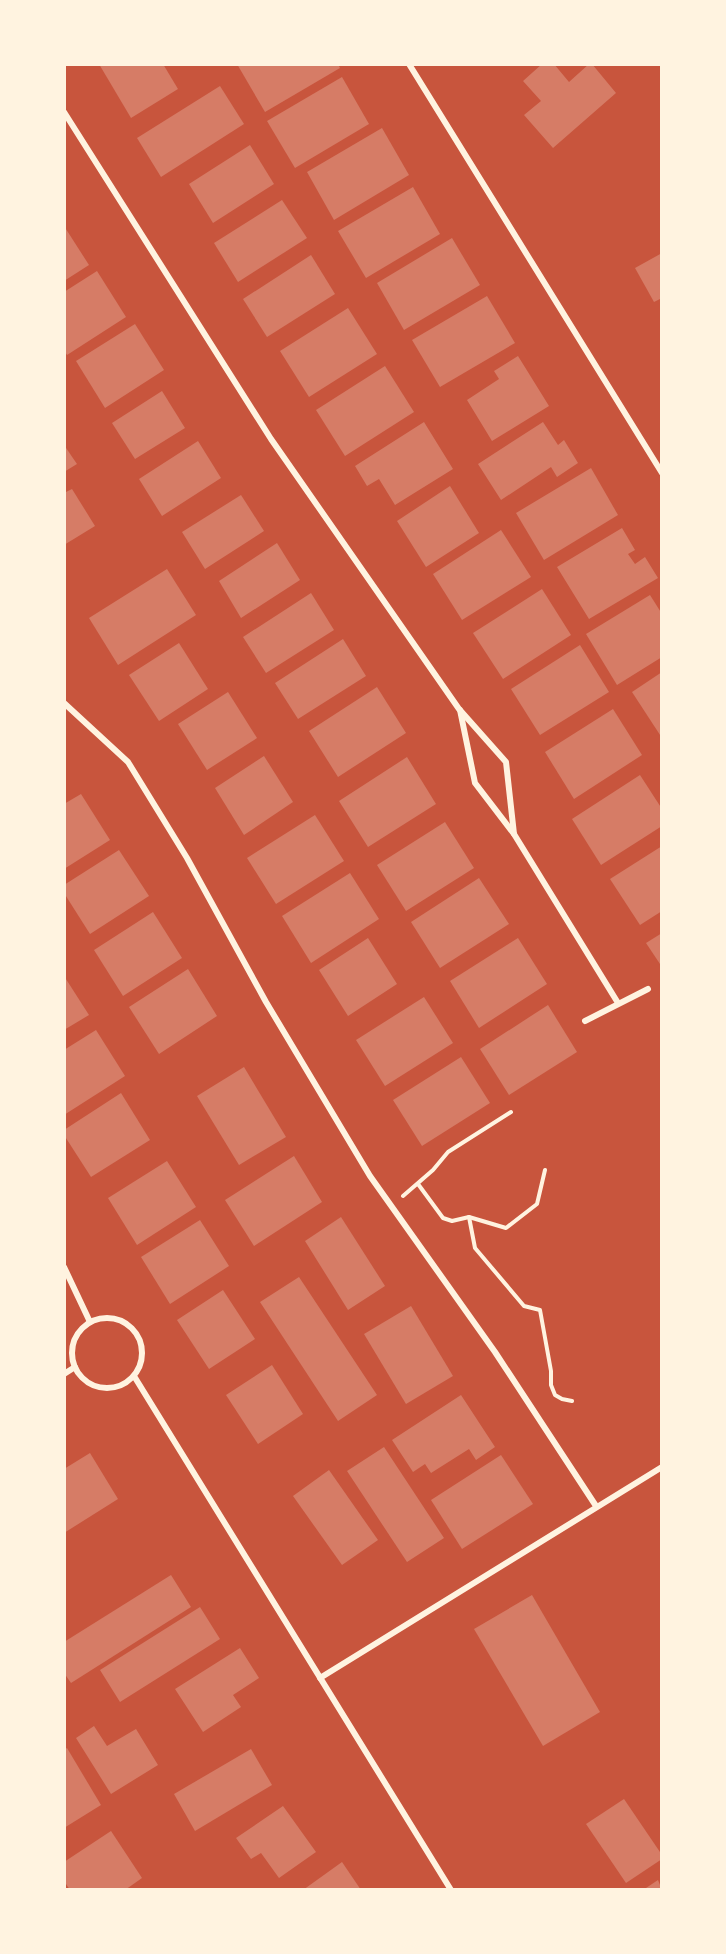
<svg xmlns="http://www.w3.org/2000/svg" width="726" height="1954" viewBox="0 0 726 1954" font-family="Manrope,sans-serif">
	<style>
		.building { fill: #d67c66 }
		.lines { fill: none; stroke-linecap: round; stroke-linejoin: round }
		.path { stroke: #fff3e0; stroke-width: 4 }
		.minor { stroke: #fff3e0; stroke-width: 6 }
	</style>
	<rect width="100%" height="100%" fill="#c8553d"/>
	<g class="building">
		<path d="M99,64h64l15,25 -47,29z"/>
		<path d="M237,64h101l2,4 -75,44z"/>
		<path d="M542,64h12l15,18 20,-18h3l24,29 -63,55 -29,-33 17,-14 -18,-20z"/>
		<path d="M342,77l27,47 -74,44 -28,-47z"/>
		<path d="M220,86l24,38 -83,53 -24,-39z"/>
		<path d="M382,128l27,47 -75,45 -27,-48z"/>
		<path d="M250,145l24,39 -61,39 -24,-39z"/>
		<path d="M413,187l27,47 -74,44 -28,-47z"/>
		<path d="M282,200l25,38 -69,44 -24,-39z"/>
		<path d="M64,226l25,39 -25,16z"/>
		<path d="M452,238l28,47 -76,45 -27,-47z"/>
		<path d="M662,253v45l-8,4 -19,-34z"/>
		<path d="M311,255l24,39 -68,43 -24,-38z"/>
		<path d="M97,271l29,46 -59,38 -3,-5v-58z"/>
		<path d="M487,296l28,47 -75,44 -28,-47z"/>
		<path d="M348,308l29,46 -68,43 -29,-46z"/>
		<path d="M135,324l29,46 -59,38 -29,-47z"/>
		<path d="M518,356l31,50 -57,35 -25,-41 32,-21 -5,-8z"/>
		<path d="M385,366l29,46 -69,44 -29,-46z"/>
		<path d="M162,391l23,37 -50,31 -23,-36z"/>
		<path d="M424,422l29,47 -58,36 -16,-26 -12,7 -12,-20z"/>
		<path d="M543,422l15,23 6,-5 14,23 -21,14 -6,-10 -50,33 -23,-36z"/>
		<path d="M198,441l23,37 -59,38 -23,-37z"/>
		<path d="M64,445l13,19 -13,8z"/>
		<path d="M591,468l27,47 -74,45 -28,-47z"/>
		<path d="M450,486l29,47 -53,34 -29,-46z"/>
		<path d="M72,489l23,37 -31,19v-52z"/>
		<path d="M241,495l23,36 -59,38 -23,-37z"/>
		<path d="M622,528l13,22 -7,4 7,10 10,-7 13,21 -69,41 -32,-52z"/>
		<path d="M501,530l30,47 -69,43 -29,-46z"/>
		<path d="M277,543l23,37 -59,38 -22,-37z"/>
		<path d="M167,569l29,46 -78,50 -29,-47z"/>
		<path d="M542,589l29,46 -68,44 -30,-46z"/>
		<path d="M311,593l23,37 -68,43 -23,-36z"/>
		<path d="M650,595l12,19v43l-45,28 -31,-51z"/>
		<path d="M343,639l23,37 -68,43 -23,-36z"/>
		<path d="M179,643l29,46 -49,32 -30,-46z"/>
		<path d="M580,645l29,47 -69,43 -29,-46z"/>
		<path d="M662,672v66l-30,-46z"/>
		<path d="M377,687l29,46 -68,44 -29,-46z"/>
		<path d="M228,692l29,46 -50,32 -29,-46z"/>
		<path d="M613,709l29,46 -68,44 -29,-47z"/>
		<path d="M264,756l29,46 -49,33 -29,-47z"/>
		<path d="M407,757l29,47 -68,43 -29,-46z"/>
		<path d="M640,775l22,34v17l-61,39 -29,-46z"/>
		<path d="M81,794l29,46 -46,29v-65z"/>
		<path d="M315,815l29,46 -68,43 -29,-46z"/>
		<path d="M445,822l29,46 -68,43 -29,-46z"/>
		<path d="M662,846v65l-22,14 -30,-46z"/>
		<path d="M119,850l30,46 -59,38 -26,-41v-8z"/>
		<path d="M350,873l29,46 -68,44 -29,-47z"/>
		<path d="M479,878l30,46 -69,44 -29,-46z"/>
		<path d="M153,912l29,46 -59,38 -29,-46z"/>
		<path d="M662,933v34l-16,-24z"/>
		<path d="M368,938l29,46 -49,32 -29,-46z"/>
		<path d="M518,938l29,46 -68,44 -29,-47z"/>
		<path d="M188,969l29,47 -58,38 -30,-47z"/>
		<path d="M64,976l25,39 -25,15z"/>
		<path d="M424,997l29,46 -68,43 -29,-46z"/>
		<path d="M548,1005l29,47 -68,43 -29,-46z"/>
		<path d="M96,1030l29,46 -61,39v-65z"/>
		<path d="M461,1057l29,46 -68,43 -29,-46z"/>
		<path d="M244,1067l42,70 -47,28 -42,-69z"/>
		<path d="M121,1093l29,47 -59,37 -27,-42v-5z"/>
		<path d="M294,1156l28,46 -68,44 -29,-46z"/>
		<path d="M167,1161l29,46 -59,38 -29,-47z"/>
		<path d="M341,1217l44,69 -37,24 -43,-69z"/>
		<path d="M200,1220l29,46 -59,38 -29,-47z"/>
		<path d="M299,1277l78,118 -39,26 -78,-119z"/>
		<path d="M223,1290l32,49 -46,30 -32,-49z"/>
		<path d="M411,1306l42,70 -47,28 -42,-70z"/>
		<path d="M272,1365l31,49 -45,30 -32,-49z"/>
		<path d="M461,1395l34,52 -19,13 -7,-11 -38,24 -6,-9 -12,8 -21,-32z"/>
		<path d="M384,1447l60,91 -37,24 -60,-91z"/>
		<path d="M90,1453l28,46 -54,34v-64z"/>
		<path d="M501,1455l32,49 -71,45 -31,-49z"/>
		<path d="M329,1470l49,70 -36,25 -49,-69z"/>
		<path d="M171,1575l20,32 -120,76 -7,-10v-31z"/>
		<path d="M532,1595l68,117 -57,34 -69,-117z"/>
		<path d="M200,1607l20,32 -100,63 -20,-32z"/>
		<path d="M240,1648l19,30 -26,17 8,12 -38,25 -28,-43z"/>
		<path d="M94,1726l13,20 29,-17 22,36 -47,29 -35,-56z"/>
		<path d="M67,1748l34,57 -37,23v-78z"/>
		<path d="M251,1749l21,36 -77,46 -21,-37z"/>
		<path d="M624,1799l38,56v4l-36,24 -40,-59z"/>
		<path d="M283,1806l33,46 -37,26 -18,-25 -10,6 -15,-21z"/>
		<path d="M111,1831l31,47 -17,12h-55l-6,-9v-19z"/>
		<path d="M342,1862l19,28h-58z"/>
		<path d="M658,1880l4,10h-19z"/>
	</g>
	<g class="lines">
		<g class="path">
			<path d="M418,1184l25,34 9,3 17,-4 37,11 31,-24 8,-34"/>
			<path d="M403,1196l30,-26 15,-18 63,-40"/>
			<path d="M469,1217l6,31 49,58 16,4 11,61v14l4,10 7,4 10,2"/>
		</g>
		<g class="minor">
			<path d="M409,64l253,409"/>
			<path d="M64,112l207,327 188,270 47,53 8,72"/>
			<path d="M64,703l64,59 59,96 79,144 104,174 125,176 101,154"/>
			<path d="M460,710l15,73 39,51 104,169"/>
			<path d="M585,1021l63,-32"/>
			<path d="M64,1267l26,55"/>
			<circle cx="107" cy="1353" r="35"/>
			<path d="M64,1374l11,-7"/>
			<path d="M134,1376l317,514"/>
			<path d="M320,1678l342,-211"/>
		</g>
	</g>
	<rect width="726" height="1954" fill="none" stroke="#fff3e0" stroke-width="132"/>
</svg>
